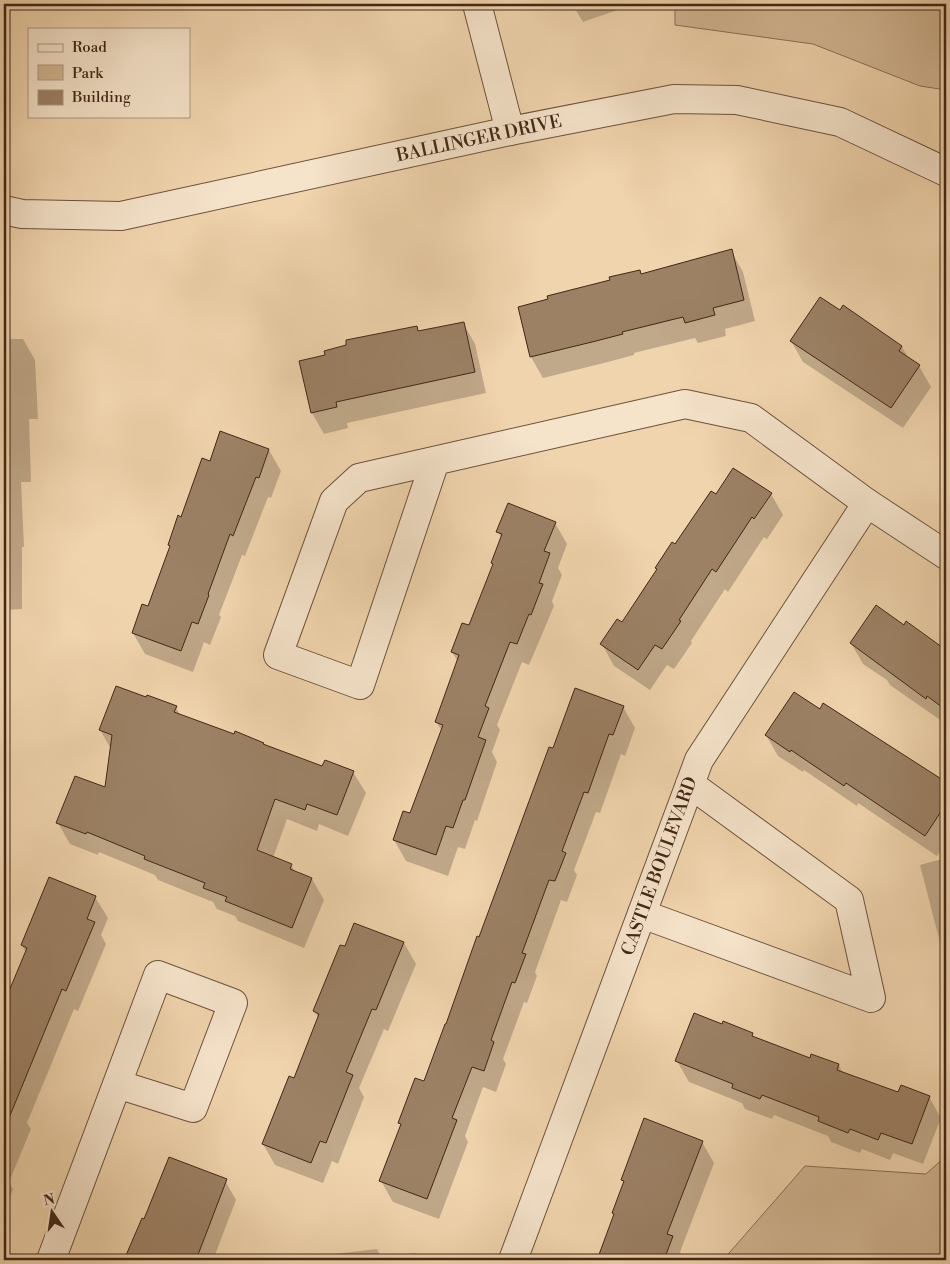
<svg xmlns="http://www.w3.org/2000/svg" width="950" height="1264" viewBox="0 0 950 1264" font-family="'Libre Bodoni',serif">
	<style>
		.green { fill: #d2b794; stroke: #8a6f56 }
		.shadow { fill: #0003 }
		.building { fill: #9c8165; stroke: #412717 }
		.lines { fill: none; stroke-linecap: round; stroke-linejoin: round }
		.minor-casing { stroke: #6d523c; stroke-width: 30 }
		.minor { stroke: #f5e3ca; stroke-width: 28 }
		.labels { text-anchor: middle; stroke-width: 4; stroke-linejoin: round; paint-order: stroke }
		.street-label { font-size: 18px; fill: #412717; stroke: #f5e3ca }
	</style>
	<rect width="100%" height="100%" fill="#f0d4ad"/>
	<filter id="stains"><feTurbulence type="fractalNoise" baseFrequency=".004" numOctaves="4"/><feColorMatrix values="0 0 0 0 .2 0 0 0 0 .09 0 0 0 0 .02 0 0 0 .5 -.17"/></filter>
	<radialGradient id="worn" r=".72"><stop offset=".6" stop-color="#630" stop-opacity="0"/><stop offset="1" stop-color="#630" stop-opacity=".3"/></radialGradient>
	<g class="green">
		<path d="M675,4h271v86l-26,-4 -107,-42 -138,-19z"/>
		<path d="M946,1156v104h-223l82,-94 121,8z"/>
	</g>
	<g class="shadow">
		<path d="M572,4h62l-51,18z"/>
		<path d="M731,251l12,21 12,49 -30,8 1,7 -28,7 -3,-5 -61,15v2l-30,8 -61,15 -12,-21 110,-82z"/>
		<path d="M844,307l58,40 7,12 10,7 12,21 -28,41 -100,-66 -12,-21 49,-29z"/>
		<path d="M463,323l12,21 11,49 -139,30 1,5 -24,6 -12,-21 15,-57 90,-29 2,5z"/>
		<path d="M4,339h19l12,21 3,59h-9l2,63h-10l3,65h-2v62l-18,1z"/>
		<path d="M269,450l12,21 -10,27 -3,-1 -23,59 -3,-1 -23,60 2,2 -11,28 -6,-3 -11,30 -48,-18 -12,-21 16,-26 22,-60 -2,-2 41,-83z"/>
		<path d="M771,494l12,21 -16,24 -3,-2 -36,55 -3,-3 -34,52 1,2 -18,26 -7,-4 -17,25 -36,-24 -12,-22 20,-20 36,-53 -2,-3 60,-72z"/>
		<path d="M555,523l12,21 -9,24 4,7 -10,26 2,5 -25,59 -7,-3 -25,63 3,5 -8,22 5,10 -20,59 -2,-1 -10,29 -7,-2 -10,29 -42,-15 -12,-21 17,-25 31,-84 -6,-9 22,-60 -6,-10 17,-25 25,-61 -2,-3 10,-24 -4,-7z"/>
		<path d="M851,643l83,4 12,9v68l-56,-39 -3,-5 -24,-16z"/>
		<path d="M824,705l122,78v60l-9,13 -79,-53 -1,3 -53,-36 -1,2 -25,-16 -12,-21 54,-24z"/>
		<path d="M176,707l4,8 54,21 29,8 1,2 59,22 30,4 13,21 -18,43 -29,-12 -2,7 -30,-12 -14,39 18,7 4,7 17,7 12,21 -20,48 -66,-27 -3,-5 -18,-7 -4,-7 -55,-22 -3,-5 -56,-23 -1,3 -28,-11 -12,-21 48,-34 5,-40 -11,-19z"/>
		<path d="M623,707l12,21 -10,28 -4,-2 -21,59 -4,-1 -22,58 3,5 -10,27 -6,-2 -26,72 2,4 -10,27 -3,-1 -21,57 3,5 -10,28 -13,-5 -18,49 3,6 -29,77 -46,-17 -12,-21 21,-55 -2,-3 25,-40 129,-333z"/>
		<path d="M946,858v102l-3,-6 -23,-89z"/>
		<path d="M95,897l13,21 -7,17 5,9 -28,67 -4,-2 -47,114 4,6 -22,53 4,7 -9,24v-207l22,-53 -4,-8z"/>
		<path d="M355,924l49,19 12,21 -28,67 -4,-2 -25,59 5,9 -26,67 -6,-3 -9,22 -48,-18 -12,-21 32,-64 24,-61 -5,-8 32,-63z"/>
		<path d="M723,1025l29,9 2,4 56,21 2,-4 27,10 4,9 55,20 31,3 12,21 -18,46 -30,-11 -3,7 -28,-11 -2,4 -29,-11 -3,-6 -54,-21 -2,4 -27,-10 -3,-6 -53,-21 -12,-21z"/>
		<path d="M702,1142l12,21 -34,89 4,6 -1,2h-84l16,-44 9,-33 -2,-3z"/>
		<path d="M224,1179l12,21 -23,60h-89l5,-13 2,1z"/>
		<path d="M377,1249l4,8 35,-4 4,7h-138z"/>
		<path d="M279,1258l1,2h-17z"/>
	</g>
	<g class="building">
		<path d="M732,249l12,51 -31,8 2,7 -30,8 -2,-6 -61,15 1,2 -31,8 -62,15 -12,-50 30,-8 -1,-3 63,-16 -1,-3 31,-7 1,4z"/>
		<path d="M820,297l20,13 3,-5 59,41 -3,5 21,14 -29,43 -101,-67z"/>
		<path d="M464,322l11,50 -139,30 1,5 -26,6 -12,-52 26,-6 -1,-4 22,-6v-5l71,-14 1,5z"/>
		<path d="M220,431l49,18 -10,29 -3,-1 -23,59 -3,-2 -22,60 1,1 -11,29 -6,-2 -11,29 -49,-18 10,-29 6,2 22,-60 -2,-1 10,-30 3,2 21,-59 8,3z"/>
		<path d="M733,468l39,25 -18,26 -2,-2 -36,55 -4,-3 -33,51 2,1 -19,28 -7,-4 -17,25 -38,-26 17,-25 5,3 35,-53 -2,-1 17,-26 3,2 36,-53 5,3z"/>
		<path d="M508,503l48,19 -12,29 6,2 -11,30 4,1 -12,31 -2,-1 -12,30 -7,-2 -25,64 4,2 -11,29 8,3 -21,60h-2l-10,28 -7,-2 -10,29 -43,-15 10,-29 7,2 33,-88 -8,-3 24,-67 -8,-3 11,-29 7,2 24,-61 -2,-1 11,-29 -6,-2z"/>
		<path d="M876,605l28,20 2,-4 40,29v60l-19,-14 -1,3 -76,-56z"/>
		<path d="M116,686l30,11 1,-2 30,11 -3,6 60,22 1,-3 29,12 -1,1 59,22 3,-6 29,11 -17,44 -30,-11 -2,6 -30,-11 -18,51 35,14 -2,5 22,9 -20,50 -67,-27 2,-4 -24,-9 2,-5 -61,-24 1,-3 -58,-24 -1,2 -30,-11 19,-47 30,11 7,-52 -13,-5z"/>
		<path d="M575,688l49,18 -11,29 -4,-1 -21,59 -4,-1 -22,59 4,2 -11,28 -6,-1 -27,73 4,1 -11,29 -3,-1 -21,58 3,2 -10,29 -12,-4 -20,51 5,2 -30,79 -48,-18 22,-57 -3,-1 17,-45 9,3 21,-57h1l31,-88 2,1 70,-190 4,1z"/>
		<path d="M794,692l26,17 3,-6 123,79v22l-21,32 -79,-53 -2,3 -53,-36 -1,2 -25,-17z"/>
		<path d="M49,877l47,19 -9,23 8,3 -29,69 -4,-2 -58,141v-127l23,-55 -6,-3z"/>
		<path d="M354,923l50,19 -28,68 -4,-1 -26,63 7,3 -27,68 -6,-2 -9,22 -49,-19 27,-68 5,2 25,-64 -6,-3 27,-66 5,1z"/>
		<path d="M694,1013l28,11 1,-3 30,12 -1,3 58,22 1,-4 28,10 -2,6 61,22 3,-7 29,11 -18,48 -31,-11 -3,7 -28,-11 -2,4 -30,-12 1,-4 -57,-22 -2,4 -28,-11 1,-4 -58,-23z"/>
		<path d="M644,1118l59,23 -36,93 6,2 -9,24h-67l17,-46 -2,-1 12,-32 -3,-1z"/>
		<path d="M169,1157l58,22 -31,81h-72l18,-42 2,1z"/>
	</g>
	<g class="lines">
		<g class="minor-casing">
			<g id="minor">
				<path d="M477,4l33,127"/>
				<path d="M4,210l18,4 99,2 389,-85 164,-32 63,1 103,22 106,50"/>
				<path d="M435,461l-75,224 -82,-30 56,-154 25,-23 326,-74 66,14 116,85 79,52"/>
				<path d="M642,914l229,84 -22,-98 -159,-116"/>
				<path d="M51,1260l107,-285 75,28 -40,105 -76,-24"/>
				<path d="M513,1260l186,-500 168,-257"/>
			</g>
		</g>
		<use href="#minor" class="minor"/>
	</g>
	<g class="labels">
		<g class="street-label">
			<text transform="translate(479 138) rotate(-12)" y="6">BALLINGER DRIVE</text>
			<text transform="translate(659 866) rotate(-70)" y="6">CASTLE BOULEVARD</text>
		</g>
	</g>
	<rect width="950" height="1264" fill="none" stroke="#f0d4ad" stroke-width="20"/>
	<rect x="5" y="5" width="940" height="1254" fill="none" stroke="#412717" stroke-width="2.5"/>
	<rect x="10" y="10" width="930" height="1244" fill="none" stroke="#412717"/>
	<rect x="28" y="28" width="162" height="90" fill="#f5e3ca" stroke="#ad9882"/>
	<rect x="38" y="44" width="25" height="8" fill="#f5e3ca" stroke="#ad9882"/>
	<text x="72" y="52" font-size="15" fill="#412717">Road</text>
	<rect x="38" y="65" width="25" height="15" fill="#d2b794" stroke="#ad9882"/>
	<text x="72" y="78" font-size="15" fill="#412717">Park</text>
	<rect x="38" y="90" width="25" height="15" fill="#9c8165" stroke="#ad9882"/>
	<text x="72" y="102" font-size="15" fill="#412717">Building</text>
	<g transform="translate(52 1212) rotate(347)" stroke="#f5e3ca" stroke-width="4" paint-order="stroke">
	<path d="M0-4L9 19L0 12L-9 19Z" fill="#412717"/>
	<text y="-8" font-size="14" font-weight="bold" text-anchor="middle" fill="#412717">N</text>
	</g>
	<rect width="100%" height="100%" filter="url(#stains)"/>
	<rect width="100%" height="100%" fill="url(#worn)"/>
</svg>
